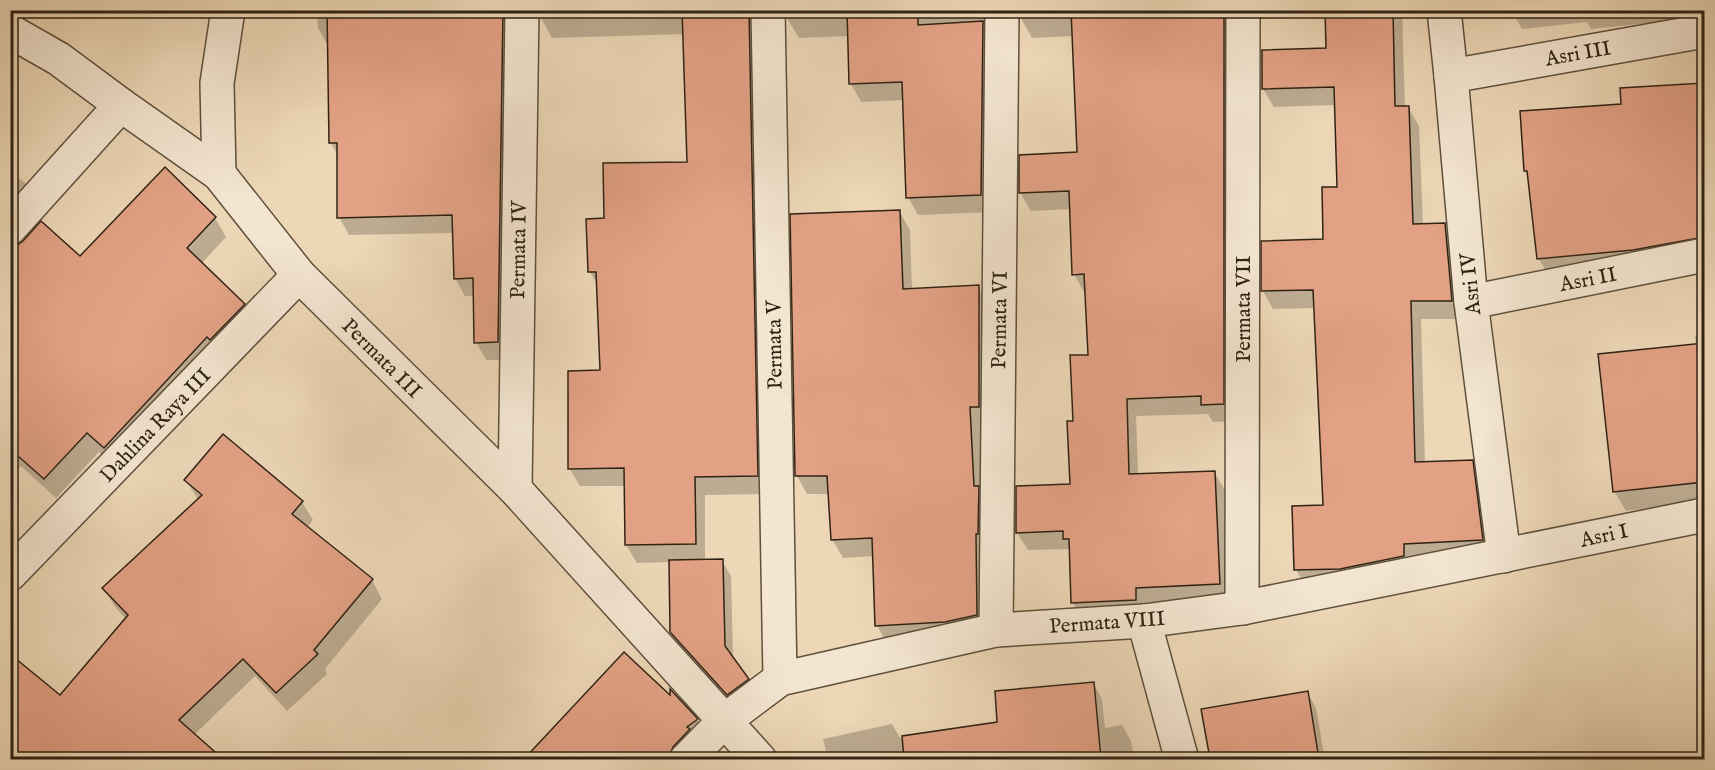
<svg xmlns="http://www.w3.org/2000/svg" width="1715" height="770" viewBox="0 0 1715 770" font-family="'IM FELL English',serif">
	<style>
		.shadow { fill: #0003 }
		.building { fill: #e2a185; stroke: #2f2313; stroke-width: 1.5 }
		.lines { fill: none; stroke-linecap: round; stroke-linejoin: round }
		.minor-casing { stroke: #5e503c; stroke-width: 36 }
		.minor { stroke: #f3e5d0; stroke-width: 33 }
		.labels { text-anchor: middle; stroke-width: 4.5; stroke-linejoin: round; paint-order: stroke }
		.street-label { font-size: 21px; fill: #2f2313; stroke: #f3e5d0 }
	</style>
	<rect width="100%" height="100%" fill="#edd7b7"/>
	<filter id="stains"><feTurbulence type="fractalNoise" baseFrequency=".00333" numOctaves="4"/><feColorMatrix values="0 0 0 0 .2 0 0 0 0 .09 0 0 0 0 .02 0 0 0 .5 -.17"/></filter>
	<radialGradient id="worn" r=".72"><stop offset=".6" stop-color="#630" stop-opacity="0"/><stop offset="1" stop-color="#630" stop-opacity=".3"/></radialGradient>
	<g class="shadow">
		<path d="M317,10h209l-18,350h-22l-10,-18 -1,-46h-10l-10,-18 -1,-45 -105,2 -10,-18 -1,-61 -7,-13 -3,-97 -10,-18z"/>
		<path d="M540,10h233l-6,484 -62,1v66h17l9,15 2,84 24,35 -20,15 -56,-62 -10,-16 -1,-70 -33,1 -11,-18 -1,-59h-45l-10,-17 31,-97 -3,-86 -8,-14 16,-52 83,-56 -4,-130 -133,4 -10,-18z"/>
		<path d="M785,10h222l-16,202 -73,3 -10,-18 -4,-97 -43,2 -10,-18 -2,-48 -50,2 -11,-18 -1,-9z"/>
		<path d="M1019,10h227l-13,411 -20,1 -5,-8 -72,2 2,59 76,-3 11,18 5,111 -147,20 -10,-18 -2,-54 -43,1 -11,-17 55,-47 3,-64 14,-66 -3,-64h-2l-10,-18 -3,-65 -40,2 -11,-18 59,-39 -5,-118 -42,2 -10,-18 -1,-9z"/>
		<path d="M1327,10h75l3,97h3l11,19 4,99h21l11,18 7,76h-41l4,144 47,-1 10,18 11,78 -187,30 -10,-18 29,-64 -9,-198 -43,1 -10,-18 61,-50 14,-52 -2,-84 -62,2 -11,-18 65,-39z"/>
		<path d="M1511,10h193v7l-113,12 -4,-7 -65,7z"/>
		<path d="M1704,84v172l-154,22 -11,-19 -10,-82 -3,-6 97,-66 -1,-16z"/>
		<path d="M10,172l15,11 11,20 -26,28z"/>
		<path d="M899,211l11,19 2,60 66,-3 10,18 1,120h-9l7,208 -100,11 -10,-19 -3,-69 -31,2 -11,-19 -2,-45h-23l-10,-18z"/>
		<path d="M215,218l11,19 -25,27 43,41 11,19 -139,143 -17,-15 -43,46 -35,-32 -11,12v-230l70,10z"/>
		<path d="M1704,335v166l-78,10 -11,-19 -15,-137 96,-10 -1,-9z"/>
		<path d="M186,480l116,22 11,18 -6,8 65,52 10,19 -57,70 2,5 -40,37 -32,-35 -61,59 27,25h-211v-98l50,35 66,-78 -11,-12 -11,-19 94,-88z"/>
		<path d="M624,654l48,44v-5l25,27 11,20 -16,20h-166z"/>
		<path d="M1093,683l9,16 3,29 17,-3 9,16 4,19h-307l-5,-21 69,-15 8,14 98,-14z"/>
		<path d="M1307,692l9,16 9,52h-114l-9,-50z"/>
	</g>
	<g class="building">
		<path d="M327,10h176l-5,332 -24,1 -1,-65 -19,1 -2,-64 -115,3v-75h-8z"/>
		<path d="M682,10h67l9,466 -63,1 1,67 -71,1 -1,-77 -56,1v-98l32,-1 -4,-98h-8l-2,-53 18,-1 -1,-55 84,-1z"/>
		<path d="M847,10h71v15l65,-4 -2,174 -75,3 -4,-116 -53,2z"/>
		<path d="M1071,10h153v394l-23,1v-9l-74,3 2,75 86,-3 5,113 -84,4v12l-65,3 -2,-64h-6v-8l-47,2v-47l54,-2 -3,-63h6l-3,-66h18l-4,-81 -12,1 -3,-84 -50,2v-38l58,-3z"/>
		<path d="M1325,10h68l2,96h14l4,118 32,-1 7,78h-41l4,161 58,-2 10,80 -79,4v12l-64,13 -46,1 -2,-64 31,-1 -10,-215 -52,1v-50l62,-2 -1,-52h15l-3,-100 -72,2v-39l64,-2z"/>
		<path d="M1704,83v58h-3l3,52v44l-71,13 -96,9 -10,-88h-3l-4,-60 101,-7 -1,-16z"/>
		<path d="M165,167l51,50 -29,31 58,56 -35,36 -3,-3 -103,111 -17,-15 -43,46 -34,-30v-203h6l7,-5 18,-20 39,35z"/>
		<path d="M900,210l3,79 76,-4v122h-9l4,79h5l-1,48h-2l1,81 -32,7 -70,4 -3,-88 -41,2 -4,-64h-32l-5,-262z"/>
		<path d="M1704,343v139l-91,10 -15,-138z"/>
		<path d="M223,434l80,67 -11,13 81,65 -59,71 4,4 -42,39 -33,-34 -64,61 44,39h-213v-105l50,41 68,-80 -26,-27 100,-93 -18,-15z"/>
		<path d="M723,559l2,87 24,33 -22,16 -57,-63 -1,-72z"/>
		<path d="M624,652l46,43v-6l28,30 -11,8 3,2 -17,18 -5,12h-144z"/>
		<path d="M1094,682l7,77h-197l-2,-23 95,-14 -2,-31z"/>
		<path d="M1308,691l11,68h-109l-9,-50z"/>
	</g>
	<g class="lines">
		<g class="minor-casing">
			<g id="minor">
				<path d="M768,10l12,669"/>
				<path d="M1444,10l7,66 20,226 33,254"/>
				<path d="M10,31l49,28 62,46 98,69 80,101 216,214 245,271"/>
				<path d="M1451,76l253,-45"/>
				<path d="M219,174l-2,-91 11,-73"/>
				<path d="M10,228l111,-123"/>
				<path d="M1471,302l233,-47"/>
				<path d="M515,489l7,-479"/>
				<path d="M10,574l289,-299"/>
				<path d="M1242,608l1,-598"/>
				<path d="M1144,621l38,139"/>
				<path d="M996,630l6,-620"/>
				<path d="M686,760l38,-39 56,-42 216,-49 148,-9 98,-13 462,-93"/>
			</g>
		</g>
		<use href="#minor" class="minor"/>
	</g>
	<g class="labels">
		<g class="street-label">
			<text transform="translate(1578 53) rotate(-10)" y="7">Asri III</text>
			<text transform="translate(518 250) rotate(-89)" y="7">Permata IV</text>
			<text transform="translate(1588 279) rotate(-11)" y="7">Asri II</text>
			<text transform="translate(1470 284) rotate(-96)" y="7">Asri IV</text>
			<text transform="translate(1243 309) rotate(-90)" y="7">Permata VII</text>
			<text transform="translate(999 320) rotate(-89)" y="7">Permata VI</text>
			<text transform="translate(774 345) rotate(-91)" y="7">Permata V</text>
			<text transform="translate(382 358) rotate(45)" y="7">Permata III</text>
			<text transform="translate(155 425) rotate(-46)" y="7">Dahlina Raya III</text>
			<text transform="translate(1604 535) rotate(-12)" y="7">Asri I</text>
			<text transform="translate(1107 622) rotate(-4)" y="7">Permata VIII</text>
		</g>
	</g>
	<rect width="1715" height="770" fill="none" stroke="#edd7b7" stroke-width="36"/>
	<rect x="12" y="12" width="1691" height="746" fill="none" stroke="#2f2313" stroke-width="3"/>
	<rect x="18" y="18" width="1679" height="734" fill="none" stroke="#2f2313" stroke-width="1.5"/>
	<rect width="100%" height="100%" filter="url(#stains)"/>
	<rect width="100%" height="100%" fill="url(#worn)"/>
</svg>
